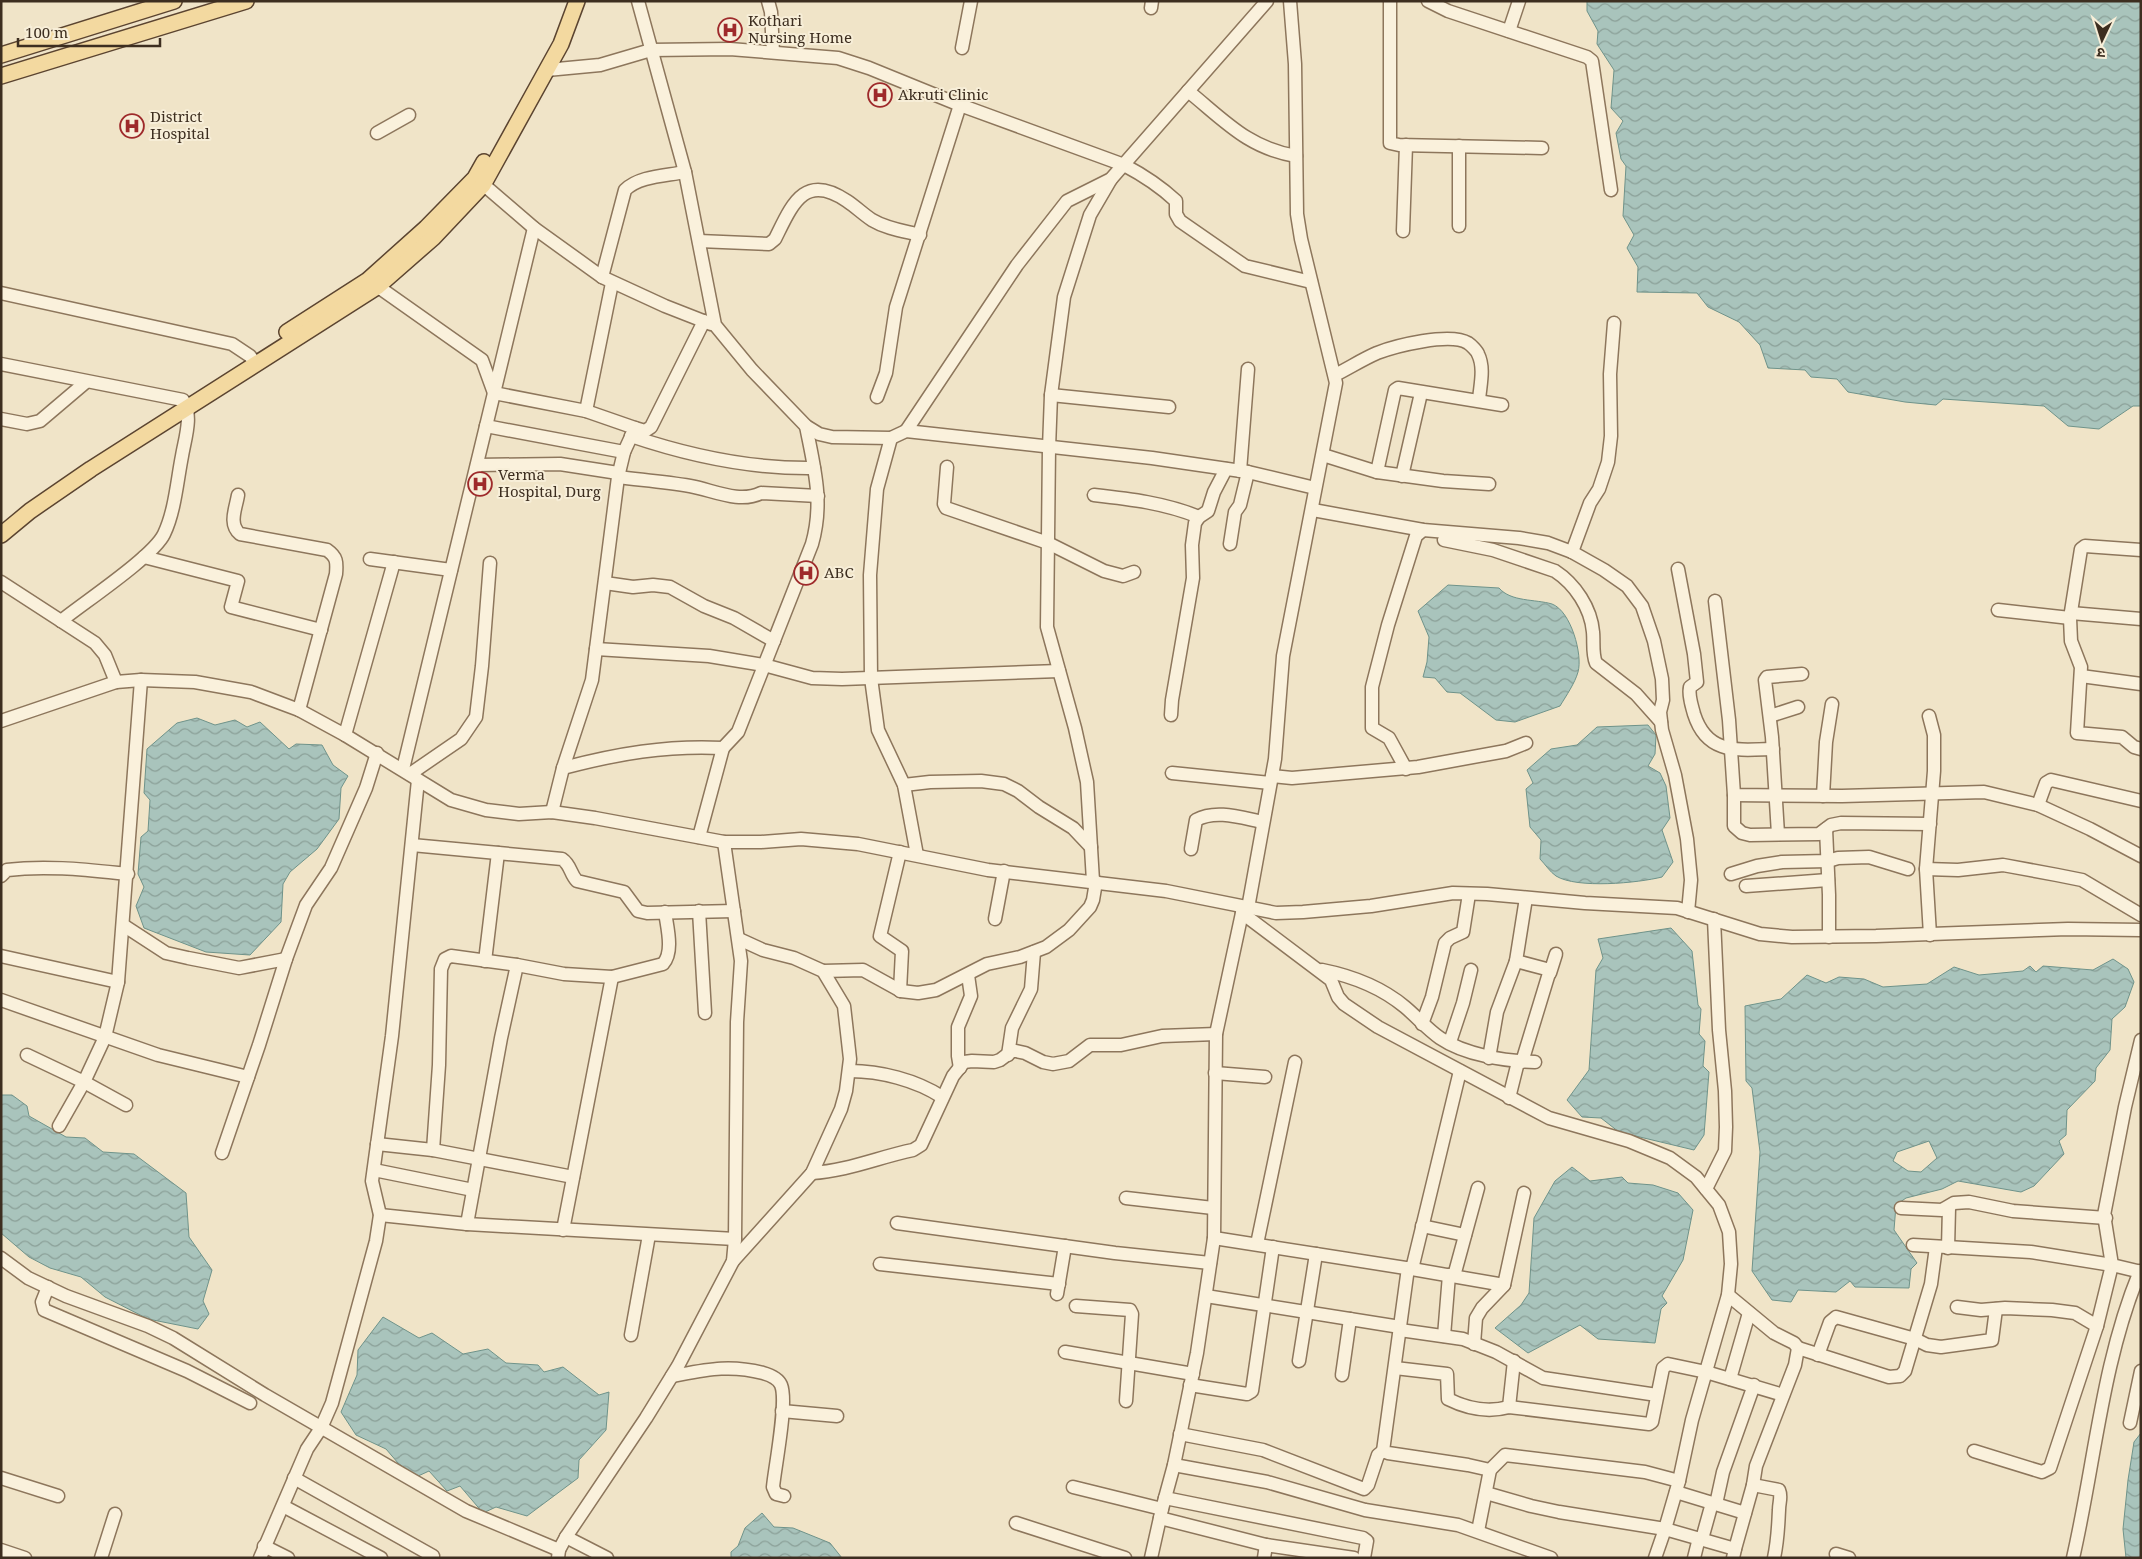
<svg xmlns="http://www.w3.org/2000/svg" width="2142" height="1559" viewBox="0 0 2142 1559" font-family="'Noto Serif','Noto Sans Devanagari',serif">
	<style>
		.water { fill: url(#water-waves); stroke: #6f938a; fill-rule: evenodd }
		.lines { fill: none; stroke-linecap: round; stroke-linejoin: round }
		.minor-casing { stroke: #8d765c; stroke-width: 15 }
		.major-casing { stroke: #5b4430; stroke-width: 18 }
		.minor { stroke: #faf1dc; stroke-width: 12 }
		.major { stroke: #f3d9a0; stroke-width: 15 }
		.labels { text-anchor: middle; stroke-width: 4; stroke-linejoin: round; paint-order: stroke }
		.poi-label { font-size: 15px; fill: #3d2e20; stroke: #f7eed8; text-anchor: start }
	</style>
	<defs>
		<pattern id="water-waves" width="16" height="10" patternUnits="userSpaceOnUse" patternTransform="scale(1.25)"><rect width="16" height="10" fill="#a9c4bc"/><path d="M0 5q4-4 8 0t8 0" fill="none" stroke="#8ba098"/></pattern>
	</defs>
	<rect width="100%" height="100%" fill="#f0e4c8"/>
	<g class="water">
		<path d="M1587,1h554v405h-8l-34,23 -31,-3 -24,-20 -101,-7 -7,6 -31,-3 -57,-10 -11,-13 -26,-2 -6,-7 -37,-2 -8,-23 -21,-23 -31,-15 -11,-14 -60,-1 1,-25 -11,-19 7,-13 -11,-19 3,-50 -5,-7 -5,-26 7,-12 -12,-13 3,-38 -17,-26 1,-13 -11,-20z"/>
		<path d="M1448,585l51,3c12,14 36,11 53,16 19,7 31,51 26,68 -3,11 -12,24 -18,34l-45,16 -19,-2 -36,-27 -13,-1 -12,-14 -12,-1 4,-15 2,-25 -11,-26z"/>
		<path d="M197,718l18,7 20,-5 12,7 13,-5 29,27 7,-5 26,1 11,20 15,11 -7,12 -2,31 -22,30 -27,23 -7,12 -2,38 -31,33 -44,-3 -62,-24 -8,-22 8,-19 -6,-13 3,-37 7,-6 2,-31 -6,-7 3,-44 30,-26z"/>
		<path d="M1648,725l8,10 -1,19 -7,12 12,7 6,13 4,32 -8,12 11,32 -11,15c-24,6 -85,12 -106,-1 -6,-4 -11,-12 -16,-17l1,-19 -11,-13 -4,-38 7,-6 -6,-13 24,-21 26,-4 20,-18z"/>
		<path d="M1671,928l21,23 6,54 3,4 -2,25 6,7 -2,25 6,6 -5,63 -10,15 -75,-18 -18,-14 -19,-1 -15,-17 22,-30 7,-100 7,-12 -5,-19z"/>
		<path d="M2113,959l15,10 6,13 -9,25 -13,12 -2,31 -14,18 -1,13 -28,29 -1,25 -7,6 5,13 -30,32 -13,6 -63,-11 -16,8 -36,9 -10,7 -2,25 23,33 -6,6 -2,19 -54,-1 -5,-6 -14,11 -38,-2 -7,12 -19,-2 -20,-29 8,-119 -8,-64 -6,-7 -1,-75 36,-7 26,-24 19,8 13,-6 25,2 19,8 44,-3 27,-17 25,8 44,-4 7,-5 6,6 7,-6 50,4zM1929,1141l8,17 -16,14 -13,-1 -15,-10 4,-9z"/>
		<path d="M1,1095h11l15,11 2,10 37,21 19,1 18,14 31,2 52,39 3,44 23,33 -9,31 6,13 -11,15 -50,-10 -43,-22 -24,-20 -31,-9 -21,-11 -28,-24z"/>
		<path d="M1572,1167l18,14 32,-4 6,6 25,2 25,8 15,17 -10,50 -21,36 5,7 -6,6 -6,34 -57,-4 -18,-14 -52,28 -33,-25 26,-23 8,-12 5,-75 21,-37z"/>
		<path d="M383,1317l36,21 13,-5 31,21 25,-5 18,14 32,2 6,7 19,-5 36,28 10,-3 -3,38 -27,30 -1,18 -51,38 -31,-9 -13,6 -23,-27 -13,5 -18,-20 -13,6 -18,-14 -12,-14 -30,-14 -15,-23 16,-37 1,-25z"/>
		<path d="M2141,1433v125h-15l-3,-29 5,-49 6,-38z"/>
		<path d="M762,1513l12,14 19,1 37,15 12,15h-111v-6l7,-6 7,-18z"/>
	</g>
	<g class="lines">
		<g class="minor-casing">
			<g id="minor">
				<path d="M638,1l47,171 30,153 37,45 54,56 13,8 13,3 59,1 15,-7 246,27 96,14 67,16"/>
				<path d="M768,1l3,11 2,40"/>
				<path d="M1390,1v142l9,2 143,3"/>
				<path d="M1428,1l20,10 139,46 5,4 19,129"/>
				<path d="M1151,8l1,-7"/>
				<path d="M1509,31l10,-30"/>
				<path d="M962,48l9,-47"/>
				<path d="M547,70l53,-5 51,-15 79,-1 108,9 31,10 91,37 164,60c19,10 36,21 52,36v13l4,7 65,45 66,16"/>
				<path d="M1188,91c37,30 60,57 108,65"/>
				<path d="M377,133l32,-18"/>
				<path d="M1459,146v80"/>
				<path d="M477,179l57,49 68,49 63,29 46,18"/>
				<path d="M1403,231l3,-86"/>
				<path d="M699,241l70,3 6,-5c17,-34 29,-67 72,-38 9,6 16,13 25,19 15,9 32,11 48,15"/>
				<path d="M602,277l23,-87c14,-14 40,-14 60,-18"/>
				<path d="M370,281l112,79 12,33 92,18 49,17"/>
				<path d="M1,293l231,51 18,12 6,8"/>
				<path d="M1,364l182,36c10,16 2,38 -1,56 -5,25 -7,55 -18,78 -11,23 -81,69 -103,87"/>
				<path d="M1335,375c14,-7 28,-16 42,-22 18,-7 73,-21 91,-10 3,2 9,8 10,11 7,14 2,32 1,46"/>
				<path d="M1051,395l118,12"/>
				<path d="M877,397l9,-24 10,-66 64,-202"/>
				<path d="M586,411l26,-128"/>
				<path d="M1,419l26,5 13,-3 46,-39"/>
				<path d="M486,426l138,26"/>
				<path d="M906,431l111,-166 50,-64 44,-22 156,-178"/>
				<path d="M631,436c59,20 122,33 183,32"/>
				<path d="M891,438l-14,51 -7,86 1,103 7,52 26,55 13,70"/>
				<path d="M1323,455l54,17 66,9 46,3"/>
				<path d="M477,465l83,-1 58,9"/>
				<path d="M947,467l-3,37 2,4 102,35 56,28 19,5 11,-4"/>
				<path d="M1240,471l8,-102"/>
				<path d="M1377,472l18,-82 3,-2 104,17"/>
				<path d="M1402,476l19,-83"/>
				<path d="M618,477c24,3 48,5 72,9 23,4 49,18 71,7l57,3"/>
				<path d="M238,495c-2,13 -10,29 2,39l87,16c10,7 10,12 9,24l-37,136"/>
				<path d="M1094,495c36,4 71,8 105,22"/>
				<path d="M1313,510l110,20 96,8 29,5 24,9 32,18 23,16 15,20 12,35 8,38 1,21 -3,12 2,18 13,45 12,64 4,41 -3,32"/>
				<path d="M1444,540l49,10 62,21c20,13 36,37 38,61 1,10 -1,22 3,31l40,31 25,28"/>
				<path d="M1230,544l5,-32 5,-7 8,-33"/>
				<path d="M2141,550l-56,-4 -4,3 -11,69 1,23 10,26 -4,66 45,4 12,10 7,2"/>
				<path d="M1572,552l18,-49 9,-14 9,-27 3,-26 -1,-62 4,-51"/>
				<path d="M144,557l94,24 -7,26 90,23"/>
				<path d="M370,559l81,11"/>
				<path d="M1678,569l16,85 3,28 -7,5c-2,9 2,19 4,27 13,41 44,36 79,35"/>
				<path d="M1,582l94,61 10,12 11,27"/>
				<path d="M605,583l28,4 20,-2 17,2 34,19 30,12 40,23"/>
				<path d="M1715,601l14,119 5,75 108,1 142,-4 54,13 52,24 51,27"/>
				<path d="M1998,610l72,8"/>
				<path d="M2071,613l70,6"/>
				<path d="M596,649l113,7 55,9 48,13 30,1 217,-8"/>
				<path d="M2081,676l60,8"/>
				<path d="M1171,715l1,-15 21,-122 -1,-33 3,-22 4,-6 9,-6 6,-19 12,-23"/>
				<path d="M1770,716l28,-9"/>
				<path d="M1929,716l5,19v36l-8,98 4,66"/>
				<path d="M1,721l115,-39 25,-2 54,2 56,10 48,18 46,25 106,65 35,10 33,4 33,-2 43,6 129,24h37l40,-3 57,5 130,26 178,21 110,22 27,-1 68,-6 82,-13 34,1 98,9 92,5 83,26 32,3 84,-1 192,-7 73,1"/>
				<path d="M345,735l49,-173"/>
				<path d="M563,768c53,-14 104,-23 160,-20l15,-16 74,-188c12,-42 2,-77 -6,-118"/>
				<path d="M403,769l131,-541"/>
				<path d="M1406,769l-17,-31 -17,-10v-41l16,-62 28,-89 7,-6"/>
				<path d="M1172,773l98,10"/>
				<path d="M410,774l51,-35 15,-22 6,-51 8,-103"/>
				<path d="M1272,776l20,2 126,-11 88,-16 20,-8"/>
				<path d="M904,785l26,-3 51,-1 23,3 14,7 21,16 34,21 18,19"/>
				<path d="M1734,795v31l8,7 8,2 69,-1 12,-9 10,-2 89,1"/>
				<path d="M1823,796l3,-54 6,-38"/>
				<path d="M2038,805l8,-22 5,-3 90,21"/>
				<path d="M552,812l11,-44 29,-88 26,-203 6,-25 11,-24 10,3 6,-4 53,-106"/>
				<path d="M1826,829l3,66v42"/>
				<path d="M1778,834l-6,-97 -7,-57 2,-3 35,-3"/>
				<path d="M699,837l24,-89"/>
				<path d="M412,845l150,14c9,6 8,15 15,22l47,11 14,19 9,2 87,-2"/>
				<path d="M1191,849l5,-29c20,-11 46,-2 67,2"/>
				<path d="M1926,869l32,1 45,-5 54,10 25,5 59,35"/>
				<path d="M1731,874l26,-8 25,-4 46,-1 10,-3 31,-1 39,12"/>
				<path d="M1,876l6,-6c40,-5 81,0 121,4"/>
				<path d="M1093,881l-6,-99 -12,-54 -28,-101 2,-179 2,-53 13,-98 26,-82 21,-36"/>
				<path d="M1746,886l82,-6"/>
				<path d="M699,911l6,102"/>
				<path d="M1242,913l89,67 7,17 6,7 34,23 171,91 80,23 41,17 26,19 23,28 10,27 2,32 -3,31 -36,125 -13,61 -14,48 -106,-17 -28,-6 -45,-13"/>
				<path d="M995,919l9,-48"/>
				<path d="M123,925l43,28 22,5 51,10 47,-9"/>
				<path d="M1,956l117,26"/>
				<path d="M485,961l13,-108"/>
				<path d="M1516,961l34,9 -28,92"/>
				<path d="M1322,970c30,6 59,17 83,37 12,10 22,22 35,31 25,17 65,23 95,24"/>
				<path d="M823,971l40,-1 38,21 17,2 18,-3 51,-26 33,-7 26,-10 23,-17 21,-23 3,-7 3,-18"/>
				<path d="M1550,973l6,-19"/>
				<path d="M900,991l2,-40 -22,-15 20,-84"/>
				<path d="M1,1000l157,55 90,22"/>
				<path d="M1422,1024l10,-27 13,-54 5,-5 13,-6 6,-38"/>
				<path d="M2141,1040l-16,67 -21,108 8,50 29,7"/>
				<path d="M1450,1042l13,-39 8,-33"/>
				<path d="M27,1055l57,27 42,23"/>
				<path d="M1008,1055l4,-27 19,-39 3,-37"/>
				<path d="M1489,1058l8,-46 19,-51 10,-63"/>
				<path d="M960,1068l-2,-12v-29l13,-31 -3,-21"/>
				<path d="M850,1071c30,0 66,9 92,26"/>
				<path d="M1215,1073l50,4"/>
				<path d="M1509,1098l9,-36"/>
				<path d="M59,1126l25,-44 21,-45 13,-55 23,-302"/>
				<path d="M377,1144l56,6 140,27"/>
				<path d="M433,1150l6,-85 2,-96 4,-10 6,-3 66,9 47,9 48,3 51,-13c11,-12 4,-37 2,-52"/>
				<path d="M222,1153l37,-108 27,-86 20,-54 25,-37 35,-80 11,-35"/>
				<path d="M374,1170l99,20"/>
				<path d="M812,1173c35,-2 67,-16 101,-23l8,-5 32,-69 11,-14 8,-1 22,1 6,-2 12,-9h4l9,2 18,9 10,2 16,-3 21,-16h31l41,-9 54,-2"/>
				<path d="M1706,1189l19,-38 1,-24 -1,-36 -6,-61 -5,-111"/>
				<path d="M1126,1198l87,10"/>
				<path d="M1901,1208l41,2 12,-7 15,-1 44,9 93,7"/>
				<path d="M380,1215l87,9 268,15"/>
				<path d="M897,1223l218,30 95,10"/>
				<path d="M467,1224l34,-186 16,-73"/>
				<path d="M1422,1226l43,9"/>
				<path d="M563,1230l49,-253"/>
				<path d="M1214,1238l198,31 48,-198"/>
				<path d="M1257,1244l38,-182"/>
				<path d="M1913,1245l118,7 81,13 -15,61 -47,142 -8,4 -68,-21"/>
				<path d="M1948,1248l1,-40"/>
				<path d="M1,1258l27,20 38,18 82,30 25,12 92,57 201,116 93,39"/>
				<path d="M733,1261l79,-88 29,-64 5,-18 4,-32 -6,-53 -21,-35 -29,-13 -31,-8 -24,-11"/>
				<path d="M880,1264l179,20"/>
				<path d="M1408,1268l-25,183 5,2 80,12 22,5 15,-15 140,17 34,9"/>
				<path d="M1412,1269l92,16"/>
				<path d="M1454,1276l24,-88"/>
				<path d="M48,1287l-6,15 2,8 143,61 63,32"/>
				<path d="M1057,1294l8,-48"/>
				<path d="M1728,1295l46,38 20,10 4,5 -3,17 -39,101 -3,19 -18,64"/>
				<path d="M1206,1296l194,31"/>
				<path d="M1076,1306l54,4 2,4 -6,87"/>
				<path d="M1957,1307l24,3 24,-2 47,2 23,3 22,13"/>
				<path d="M1400,1330l63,9 33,13 47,26 114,17"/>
				<path d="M631,1335l18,-100"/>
				<path d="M1444,1336l5,-61"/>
				<path d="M1474,1344l2,-26 6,-10 22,-23 20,-92"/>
				<path d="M1798,1348l91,29 11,-1 5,-5 26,-87 5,-37"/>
				<path d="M1065,1352l128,22"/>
				<path d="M1818,1355l12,-33 6,-5 79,22 12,6 14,2 51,-7 4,-31"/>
				<path d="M1299,1361l17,-107"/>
				<path d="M1395,1368l52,6 1,25c20,10 39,14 61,8l140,17 3,-2 11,-54 5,-4 38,8 77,23"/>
				<path d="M1342,1375l8,-56"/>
				<path d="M672,1376c33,-6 57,-12 91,-3 7,2 15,5 18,12 7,17 -6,81 -8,102l3,7 8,2"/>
				<path d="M1730,1379l19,-66"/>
				<path d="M1190,1385l57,9 5,-3 21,-144"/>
				<path d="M1509,1407l5,-46"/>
				<path d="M782,1411l55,5"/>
				<path d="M2130,1423l11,-52"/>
				<path d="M1180,1434l83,16 101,39 4,-4 10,-30 5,-4"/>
				<path d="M1174,1465l93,17 98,28 93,15 93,33"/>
				<path d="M1,1478l57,18"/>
				<path d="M294,1478l139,78"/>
				<path d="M1753,1485l26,5c3,7 0,12 0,20 -1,18 -1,29 -5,48"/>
				<path d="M1073,1487l89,22"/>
				<path d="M1676,1492l69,21"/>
				<path d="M1165,1498l198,40 4,3 -3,17"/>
				<path d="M1716,1504l7,-32 31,-87"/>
				<path d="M283,1506l98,52"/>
				<path d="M1160,1518l106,27"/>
				<path d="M1016,1523l109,35"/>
				<path d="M1478,1531l12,-61"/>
				<path d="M566,1537l41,21"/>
				<path d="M1702,1539l10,-36"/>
				<path d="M264,1546l24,12"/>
				<path d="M1,1550l24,8"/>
				<path d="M1836,1554l13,4"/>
				<path d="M101,1558l14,-44"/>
				<path d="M260,1558l47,-109 14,-21 11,-25 44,-162 4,-26 -8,-34 20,-145 26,-256"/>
				<path d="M558,1558l1,-8 7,-13 80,-119 32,-52 55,-105 2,-22 2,-217 4,-61 -17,-119"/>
				<path d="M1151,1558l11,-49 12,-44 23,-112 17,-115 2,-204 26,-121 6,-5 27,-149 8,-103 53,-273 -35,-144 -4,-25 -2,-150 -5,-63"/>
				<path d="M1264,1558l2,-13 88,13"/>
				<path d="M1655,1558l10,-29 70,20 -2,9"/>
				<path d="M1694,1558l5,-20"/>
				<path d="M2073,1558c22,-96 29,-196 67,-287"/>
			</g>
		</g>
		<g class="major-casing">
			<g id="major">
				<path d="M1,55l173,-54"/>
				<path d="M1,76l245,-75"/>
				<path d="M287,332l81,-52 58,-52 49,-50 9,-16"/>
				<path d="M1,535l29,-24 61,-42 286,-182 56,-49 50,-53 78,-141 16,-43"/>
			</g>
		</g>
		<use href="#minor" class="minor"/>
		<use href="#major" class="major"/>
	</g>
	<defs>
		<g id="hospital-ring" transform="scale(1.25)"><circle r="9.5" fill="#f7eed8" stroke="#9e2a2b" stroke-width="1.5"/><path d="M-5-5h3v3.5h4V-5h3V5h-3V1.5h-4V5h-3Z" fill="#9e2a2b"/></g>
	</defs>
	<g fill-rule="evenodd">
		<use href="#hospital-ring" x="730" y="30"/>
		<use href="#hospital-ring" x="880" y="95"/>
		<use href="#hospital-ring" x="132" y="126"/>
		<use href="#hospital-ring" x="480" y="484"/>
		<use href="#hospital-ring" x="806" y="573"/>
	</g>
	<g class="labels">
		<g class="poi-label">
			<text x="748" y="26">Kothari<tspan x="748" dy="17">Nursing Home</tspan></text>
			<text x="898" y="100">Akruti Clinic</text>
			<text x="150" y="122">District<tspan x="150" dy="17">Hospital</tspan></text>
			<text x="498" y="480">Verma<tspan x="498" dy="17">Hospital, Durg</tspan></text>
			<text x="824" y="578">ABC</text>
		</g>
	</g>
	<rect width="2142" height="1559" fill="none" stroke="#3d2e20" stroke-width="5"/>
	<g transform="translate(2102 40) rotate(184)" stroke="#f7eed8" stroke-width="4" paint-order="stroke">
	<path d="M0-4L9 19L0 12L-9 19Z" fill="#3d2e20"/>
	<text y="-8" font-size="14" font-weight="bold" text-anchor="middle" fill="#3d2e20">उ</text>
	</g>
	<path d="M18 38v8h142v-8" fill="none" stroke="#3d2e20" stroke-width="2.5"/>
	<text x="25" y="38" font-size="15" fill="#3d2e20" stroke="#f7eed8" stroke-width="4" paint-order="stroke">100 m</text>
</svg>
